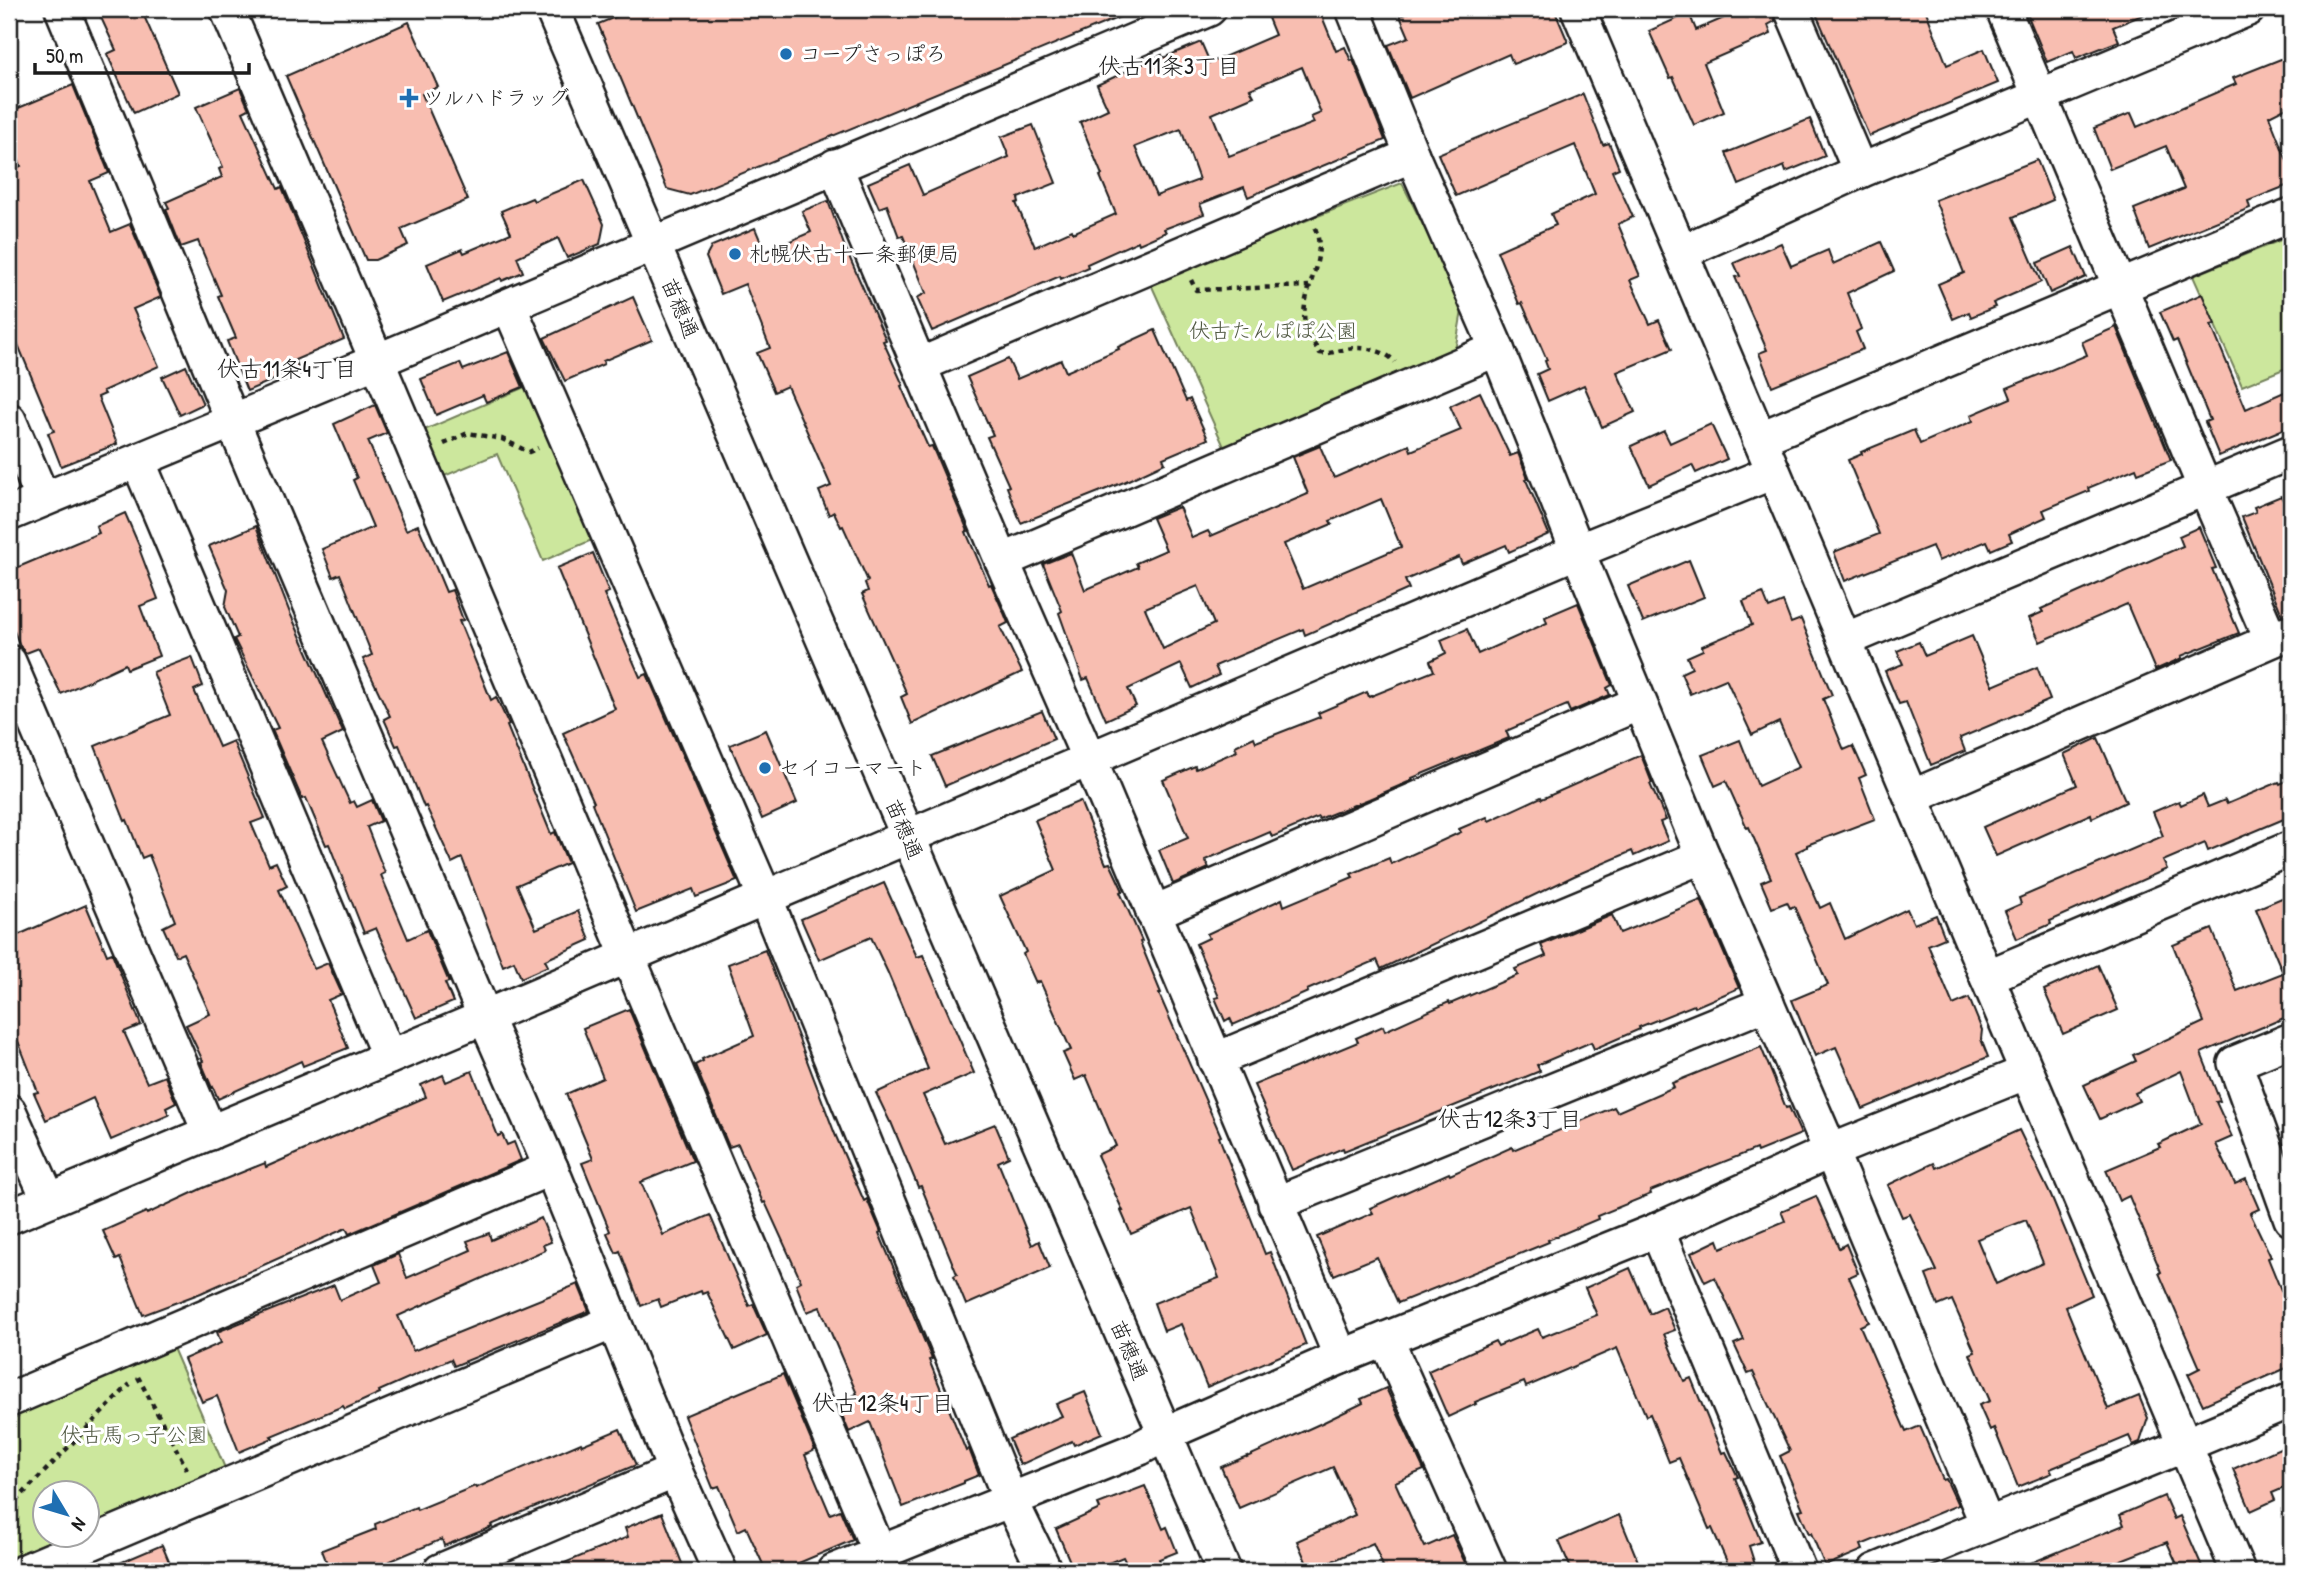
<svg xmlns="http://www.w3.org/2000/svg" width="2300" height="1580" viewBox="0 0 2300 1580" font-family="'Patrick Hand','Klee One',sans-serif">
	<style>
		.green { fill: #cce79d; stroke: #74825c; stroke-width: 2 }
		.building { fill: #f8beb1; stroke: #1c1c1c; stroke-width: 2; fill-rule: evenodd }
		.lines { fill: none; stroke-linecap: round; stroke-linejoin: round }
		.minor-casing { stroke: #1c1c1c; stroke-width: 38 }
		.path { stroke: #1c1c1c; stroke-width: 4.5; stroke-dasharray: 5 5; stroke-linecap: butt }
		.minor { stroke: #fff; stroke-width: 33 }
		.poi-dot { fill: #1f6fb2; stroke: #fff; stroke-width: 2.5 }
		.labels { text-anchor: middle; stroke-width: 6; stroke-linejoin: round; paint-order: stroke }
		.poi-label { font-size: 21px; fill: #1c1c1c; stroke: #fff; text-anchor: start }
		.street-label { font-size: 21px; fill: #1c1c1c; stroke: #fff }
		.park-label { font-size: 21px; fill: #515943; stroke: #fff }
		.neighbourhood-label { font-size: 23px; fill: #1c1c1c; stroke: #fff }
	</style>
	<rect width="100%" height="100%" fill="#fff"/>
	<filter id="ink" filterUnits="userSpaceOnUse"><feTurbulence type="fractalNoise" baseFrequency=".0143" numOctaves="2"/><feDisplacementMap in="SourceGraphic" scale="14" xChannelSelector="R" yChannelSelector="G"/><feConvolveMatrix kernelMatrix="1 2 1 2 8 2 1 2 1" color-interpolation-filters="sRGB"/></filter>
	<g filter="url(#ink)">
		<g class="green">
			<path d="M1402,183l61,122 -8,46 -230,98 -75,-167z"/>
			<path d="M2288,237l3,1v128l-49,20 -49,-110z"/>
			<path d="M527,386l65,154 -49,21 -46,-107 -55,23 -20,-46z"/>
			<path d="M173,1348l52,120 -137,57v-33h-42v42l19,1 -56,23v-140z"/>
		</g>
		<g class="building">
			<path d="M97,9h44l37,84 -44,20 -27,-59 9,-4z"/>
			<path d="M635,9h504l-449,186 -23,-6 -69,-165z"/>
			<path d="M1289,9h30l17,42 9,-4 6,14 2,-1 32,80 -137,57 -4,-10 -44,17 4,10 -40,15 2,3 -27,12 -1,-3 -51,23 1,3 -27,12 -1,-3 -128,55 -15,-33 9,-5 -23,-57 -4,1 -12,-32 -8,3 -11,-25 42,-18 13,30 86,-38 -8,-20 32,-12 23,58 -38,15 1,4 -3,1 19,44 37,-17 1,3 43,-19 -16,-38 2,-1 -22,-53 28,-13 -11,-24 65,-30 1,3 38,-16 9,21 65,-28 -7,-17zM1302,67l19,46 -10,4 3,6 -85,33 -17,-42 42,-18 -4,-7zM1181,129l18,51 -43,16 -21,-49z"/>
			<path d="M1416,9h138l14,33 -55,22 -4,-10 -99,44 -22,-53 21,-8 -9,-21z"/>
			<path d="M1745,9h27l3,12 -7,4 3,9 -67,29 20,49 -30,13 -21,-48 -3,1 -21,-47 40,-18 7,17z"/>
			<path d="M1814,9h111l22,56 37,-16 14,34 -129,53z"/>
			<path d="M2025,9h132l-44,18 6,14 -43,17 -3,-7 -26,11z"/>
			<path d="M409,22l29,65 -16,7 46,106 -67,29 7,16 -33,15h-9l-80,-184z"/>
			<path d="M2291,55v50l-22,11 22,55v13l-43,17 2,7 -101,41 -15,-40 50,-20 -18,-43 -56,23 -16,-41 37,-15 6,14 99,-43 -3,-6z"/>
			<path d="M73,85l36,88 -19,8 21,51 19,-8 31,73 -28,12 26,57 -56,25 2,3 -7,3 19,47 -56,22 -13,-33 6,-2 -45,-108v-152l12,-5 -12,-29v-25z"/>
			<path d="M240,88l9,21 -6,3 35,77 4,-2 62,152 -49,21 4,9 -52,22 -20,-50 9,-3 -18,-42 3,-1 -23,-54 -17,6 -15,-38 3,-1 -3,-6 56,-25 -3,-8 4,-2 -27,-60z"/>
			<path d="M1583,94l20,51 6,-2 10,25 -7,3 21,46 -15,7 22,52 -10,4 20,44 9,-4 13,29 -55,23 18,40 -33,15 -18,-42 -36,16 -11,-27 11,-5 -3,-8 2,-1 -25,-57 -3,1 -22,-53 59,-26 -5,-11 44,-20 -20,-49 -119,51 -18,-42z"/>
			<path d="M1810,119l15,37 -39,16 -2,-6 -45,19 -13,-32z"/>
			<path d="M2037,160l16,40 -40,17 28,65 -48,21 2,4 -24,10 -2,-5 -16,7 -15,-35 26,-11 -29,-73z"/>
			<path d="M584,180l20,44 -4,20 -33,14 -9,-20 -41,19 6,15 -21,9 -1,-3 -58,24 -16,-38 35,-15 2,4 47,-20 -10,-22 31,-13 2,3z"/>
			<path d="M828,201l16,44 42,95 -3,1 20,44 -2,1 27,61 4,-1 36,85 -2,1 23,53 2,-1 13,29 4,10 -8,4 22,45 -110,52 -11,-27 6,-3 -45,-100 6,-3 -3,-8 3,-2 -25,-55 -2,1 -7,-15 -5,3 -10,-24 12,-5 -44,-100 -13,6 -17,-39 13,-5 -25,-64 -24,10 -15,-37 6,-11 43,-18 10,24 46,-20 -9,-21z"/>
			<path d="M1881,242l13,29 -47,22 14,36 -5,3 7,17 -91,37 -13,-33 8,-3 -32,-73 5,-1 -6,-13 47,-20 10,23 37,-16 5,14z"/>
			<path d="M2073,247l13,30 -36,16 -13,-30z"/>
			<path d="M2202,294l13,30 -4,1 35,84 45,-20v37l-72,30 -14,-34 5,-2 -33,-80 -4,2 -13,-30z"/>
			<path d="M633,297l19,43 -49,21 1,3 -39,17 -21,-43z"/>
			<path d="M2116,327l55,133 -33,13 -2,-5 -48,20 1,3 -46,19 3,7 -37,17 3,7 -21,9 -4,-9 -49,20 -6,-15 -87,35 -11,-29 45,-18 -31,-74 14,-6 -1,-2 53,-22 6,14 53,-23 -2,-6 40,-17 -4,-10 80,-33 -5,-13z"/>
			<path d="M1155,330l31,71 4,-2 18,40 -45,19 2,5 -41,19 -103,41 -14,-36 2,-1 -22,-49 6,-2 -26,-58 41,-18 9,20 44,-19 5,12 53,-23 -1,-2z"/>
			<path d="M508,352l15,35 -37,15 -3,-7 -47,20 -15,-36 39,-16 3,7z"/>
			<path d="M186,366l17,38 -23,11 -18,-38z"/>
			<path d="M1480,392l30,64 8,-3 10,26 -2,1 23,54 -40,18 -3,-7 -44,19 -3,-7 -54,23 4,9 -104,46 -2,-6 -88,37 4,9 -27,13 -11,-24 -53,25 8,17 -30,14 -18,-42 -5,2 -24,-67 3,-2 -19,-47 28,-11 14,37 53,-23 -2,-4 30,-13 -14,-32 27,-11 13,31 16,-7 3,5 97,-42 -15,-37 27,-11 14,32 75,-33 2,6 50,-21 -11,-24zM1381,499l20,48 -98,42 -19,-45 48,-20 -2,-3zM1198,586l16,38 -51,25 -18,-41z"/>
			<path d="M375,405l12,28 -19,8 38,89 12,-5 28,67 6,-2 11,30 -4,1 32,79 5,-3 13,28 -2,1 44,108 4,-2 13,31 -51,22 19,44 42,-18 12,29 -45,20 3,6 -27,12 -7,-17 -11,5 -41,-108 -10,5 -26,-57 -2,1 -25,-62 -3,1 -12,-27 6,-3 -27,-57 9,-4 -32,-81 -7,3 -11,-28 51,-22 -20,-47 4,-2 -23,-54z"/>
			<path d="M1711,424l16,35 -31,14 -4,-8 -43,20 -18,-39 33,-15 6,12z"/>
			<path d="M2281,496l2,4 8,-3v116l-9,2 -40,-98 14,-5 -2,-5z"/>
			<path d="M125,513l16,37 -1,1 18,48 -18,7 19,50 -32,13 -2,-5 -64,30 -22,-46 -13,5 -6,-7 -11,-27v-48l90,-38 -3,-7z"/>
			<path d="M256,526l34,87 53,119 -21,10 28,61 4,-2 3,6 15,-7 9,21 -14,6 18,46 -4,2 27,64 19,-9 22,52 -4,1 8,19 -37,16 -40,-90 -12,5 -35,-89 -3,1 -20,-47 -4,1 -30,-69 6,-2 -44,-89 4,-2 -13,-30 3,-17 -19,-44z"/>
			<path d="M2199,527l17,41 -4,1 27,64 -58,23 1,2 -27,12 -28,-66 -87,38 -11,-24 14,-6 -2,-3 142,-63 -4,-10z"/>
			<path d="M593,553l16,39 -5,2 36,83 7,-3 90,207 -41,16 -3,-8 -57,23 -44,-109 2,-1 -31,-69 52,-24 -58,-141z"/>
			<path d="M1689,560l15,37 -61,25 -15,-36z"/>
			<path d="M1763,593l6,15 14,-6 8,21 10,-4 31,76 -9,4 21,51 9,-4 13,29 -7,3 16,41 -68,26v2l-11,5 24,56 10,-5 15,36 62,-30 7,15 22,-9 9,23 -17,7 25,60 16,-7 13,32 -1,9 7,18 -125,52 -27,-62 -21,9 -23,-56 36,-15 -34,-79 -4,2 -3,-6 -15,6 -11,-26 10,-4 -22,-51 -2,1 -21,-47 -11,5 -13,-31 38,-15 18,46 41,-19 -20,-45 -27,13 -26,-56 -36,15 -9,-21 11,-5 -5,-11 16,-7 -1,-4 50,-21 -9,-24z"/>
			<path d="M1578,603l34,82 -5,3 3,7 -40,17 -3,-7 -61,26 3,7 -97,40 1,2 -44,19 -50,20 -1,-2 -46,20 -2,-5 -65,28 4,8 -36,16 -14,-34 29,-12 -25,-58 32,-14 1,3 41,-18 -2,-5 19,-9 2,5 64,-25 -2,-4 49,-21 2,5 65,-26 -4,-10 16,-8 -5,-13 26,-11 11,25 69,-31 -2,-6z"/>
			<path d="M1972,636l21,50 44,-19 13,33 -90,38 5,13 -34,14 -25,-63 -7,2 -14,-33 18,-7 -6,-13 22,-9 6,14z"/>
			<path d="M192,657l11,29 -9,4 25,57 14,-6 32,77 -14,5 18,42 7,-3 11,24 -8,4 35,79 14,-6 14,31 -14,6 20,48 -45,18 -2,-5 -83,38 -5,-12 -1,1 -11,-26 2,-1 -17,-36 24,-11 -27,-61 -7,3 -13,-29 12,-6 -26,-66 -7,3 -15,-38 -2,1 -30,-75 75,-31 -17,-43z"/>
			<path d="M1042,711l12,28 -109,47 -13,-30z"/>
			<path d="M766,730l31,73 -35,16 -32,-74z"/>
			<path d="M2098,738l28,64 -34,16 -1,-4 -95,42 -13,-29 94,-42 -13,-31z"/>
			<path d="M1641,755l11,28 -2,1 16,36 -6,2 8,19 -34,15 -2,-5 -58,25 -193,93 -4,-9 -70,30 1,2 -75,33 -3,-7 -5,3 -10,-23 4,-1 -23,-53 13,-6 -2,-4 75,-35 2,7 69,-29 -2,-3 38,-16 2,6 70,-32 -2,-3 28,-12 2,4 52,-24 1,2z"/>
			<path d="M2291,779v37l-83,35 -3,-8 -42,18 4,8 -117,52 1,3 -34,15 -12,-28 16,-7 -2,-6 144,-62 -10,-24 26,-11 2,4 22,-10 5,12 17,-7 2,4 52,-22 1,2z"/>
			<path d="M1080,801l26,63 4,-1 13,28 -3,1 22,49 -2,1 21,51 -2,1 62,142 -2,1 46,117 5,-2 36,93 -99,42 -26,-63 -17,7 -10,-28 65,-25 -28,-70 -60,26 -10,-23h2l-26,-56 19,-9 -30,-71 -11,5 -12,-27 8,-3 -31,-69 -4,2 -13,-29 3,-2 -26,-56 56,-26 -21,-50z"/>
			<path d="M884,883l33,74 6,-2 51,118 -51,22 22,49 50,-20 14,33 -11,5 34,83 7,-4 11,27 -84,37 -12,-29 3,-2 -36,-88 -3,1 -27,-65h-1l-14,-29 52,-24 -40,-96 -17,-36 -52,23 -18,-41z"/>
			<path d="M2291,894v121l-90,38 19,48 -4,1 16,35 -16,7 19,40 11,-5 13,30 -9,4 21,44 -3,1 23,57v51l-88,39 -15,-31 12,-6 -41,-95 2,-1 -32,-76 -10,5 -13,-31 54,-23 -2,-3 43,-20 -20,-53 -46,22 4,8 -39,18 -16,-34 52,-24 -3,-6 71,-33 -31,-77 39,-16 25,62 46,-18 -27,-64z"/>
			<path d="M1701,900l38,88 -44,19 -1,-2 -55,22 1,2 -46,20 -3,-7 -54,23 3,6 -196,80 -1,-3 -51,22 -38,-85 104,-43 -2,-4 27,-12 2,5 64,-29 1,2 68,-29 -3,-6 31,-13 -5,-11 71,-30 8,18z"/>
			<path d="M86,905l21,50 5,-2 29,72 -17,7 23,51 18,-7 11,27 -10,5 3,7 -58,25 -18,-42 -47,22 -12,-27 4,-1 -29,-74v-79z"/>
			<path d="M765,950l70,184 29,67 3,-2 1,3 13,30 -2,1 53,126 -3,1 37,91 3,-2 10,26 -15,6v2l-61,24 -33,-85 -21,10 -12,-29 20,-9 -37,-87 -13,5 -11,-28 5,-3 -36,-79 -2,1 -25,-59 -9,3 -34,-82 8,-4 -1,-2 52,-23 -26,-72z"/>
			<path d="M2098,965l20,45 -55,24 -19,-44z"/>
			<path d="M629,1009l64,152 -52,21 22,53 47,-20 39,91 4,-2 14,31 -33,15 -27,-58 -5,2 -1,-3 -40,16 -3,-8 -17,7 -21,-55 -4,2 -9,-20 3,-2 -28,-68 11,-4 -27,-65 37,-16 -20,-50z"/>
			<path d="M1761,1047l25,61 3,-1 12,27 -44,18 -1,-3 -106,42 1,3 -54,22 1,3 -50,21 1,2 -151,61 -21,-46 -43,18 -5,-10 -12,-28 56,-24 -3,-5 79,-35 1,2 62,-28 1,3 101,-43 3,5 57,-25 -2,-4z"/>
			<path d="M472,1071l26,65 4,-2 5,11 7,-3 7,18 -172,74 -3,-6 -145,65 -58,22 -23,-57 -4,2 -13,-29 43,-19 1,2 56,-26 62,-25 1,4 160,-70 -5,-12 22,-10 3,7z"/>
			<path d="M2019,1130l32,66 41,99 -26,12 42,102 31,-13 9,22 -8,24 -7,3 -4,-9 -79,33 2,4 -34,14 -24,-59 -4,2 -11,-25 11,-4 -20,-47 5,-2 -23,-52 -14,6 -12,-31 11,-4 -27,-57 -8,3 -14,-32 46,-22 2,5zM2026,1220l17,43 -47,21 -19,-45z"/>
			<path d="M1816,1196l23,52 7,-4 12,29 -9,4 20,45 -9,4 46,106 14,-6 23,54 3,-1 12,26 -97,40 2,5 -38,16 -14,-33 -2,1 -10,-24 4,-1 -23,-53 10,-5 -37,-79 -5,2 -14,-30 10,-4 -29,-63 -10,5 -14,-29 27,-13 3,8 64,-27 -4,-10z"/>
			<path d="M541,1218l10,24 -8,3 2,5 -147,66 15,35 165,-67 11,27 -135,55 -3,-7 -72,32 1,2 -35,16 -2,-3 -72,30 2,2 -34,14 -22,-56 -15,6 -18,-43 37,-16 -4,-11 117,-47 6,15 41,-18 -7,-17 24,-11 9,24 64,-28 -4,-9 22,-8 2,7z"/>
			<path d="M1630,1268l20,46 15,-7 10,23 -11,4 20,47 7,-3 31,75 4,-1 12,25 -3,1 26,64 -12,4 8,25h-26l-19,-43 -3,1 -30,-71 -10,4 -19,-48 -4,2 -29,-68 -91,39 -2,-5 -49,20 1,2 -28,13 -20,-46 67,-30 3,5 40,-17 4,8 55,-22 -12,-27z"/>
			<path d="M783,1374l32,76 -10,5 25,59 10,-4 13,30 -73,31h-14l-20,-44 -8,4 -19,-45 -6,2 -29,-72z"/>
			<path d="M1386,1388l38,82 -29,12 22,49 8,16 27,-12 17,36h-98l12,-5 -10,-23 -63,28 -13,-30 58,-26 -22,-48 -94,41 -18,-41 26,-11v1l77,-35 39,-19 -2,-4z"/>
			<path d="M1085,1392l17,41 -28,12 -2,-4 -52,24 -11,-26 53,-23 -6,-12z"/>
			<path d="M620,1429l16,36 -145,60 1,2 -48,19 -2,-7 -75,32h-37l-8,-21 54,-21 -1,-5 41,-17 1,3 58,-24 1,2 105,-45 1,2z"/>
			<path d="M2291,1443v42l-19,8 3,7 -24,11 -18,-42z"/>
			<path d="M1145,1486l18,43 4,-2 10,25 -18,7 3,7 -13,5h-19l-7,-14 -34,14h-15l-18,-42 44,-20 -2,-5z"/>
			<path d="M2164,1496l10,23 6,-3 24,55h-24l-13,-29 -74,29h-82l113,-46 -4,-10z"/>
			<path d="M662,1513l23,58h-140l83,-34 -3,-9z"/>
			<path d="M1619,1515l23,56h-70l-13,-30z"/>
			<path d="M162,1545l11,26h-72z"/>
		</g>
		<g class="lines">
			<g class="minor-casing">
				<g id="minor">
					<path d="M62,9l171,413 252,595 66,151 124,303 45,100"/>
					<path d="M227,9l150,352 502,1191"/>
					<path d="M552,9l672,1562"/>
					<path d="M1353,9l59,146 85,194 87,218 119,289 135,312 149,356"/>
					<path d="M1578,9l660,1562"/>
					<path d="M1791,9l69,162"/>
					<path d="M2003,9l202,479 66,152"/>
					<path d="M835,166l167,395 94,214 245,582"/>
					<path d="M1682,252l178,-81 388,-162"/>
					<path d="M509,306l256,591 245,602 35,72"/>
					<path d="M920,365l492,-210"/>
					<path d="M9,420l34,79"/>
					<path d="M1759,439l532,-224"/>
					<path d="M138,461l251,596"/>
					<path d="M9,514l368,-153 832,-352"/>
					<path d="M1002,561l495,-212"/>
					<path d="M1845,640l446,-188"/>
					<path d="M9,662l201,471"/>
					<path d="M1912,797l379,-165"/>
					<path d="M1153,913l486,-210"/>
					<path d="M1987,977l304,-129"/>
					<path d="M2291,1040l-56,23 56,156"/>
					<path d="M1215,1060l488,-204"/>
					<path d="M9,1111l40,89"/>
					<path d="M1275,1204l492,-201"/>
					<path d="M9,1217l490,-206 1079,-460 195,-79"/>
					<path d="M1657,1230l142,341"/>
					<path d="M1386,1339l104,232"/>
					<path d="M9,1400l542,-232"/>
					<path d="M25,1571l588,-249"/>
					<path d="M440,1571l235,-100"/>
					<path d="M834,1571l306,-123 25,-14 176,-77 316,-127 174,-79 196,-79"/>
					<path d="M1875,1571c138,-58 279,-111 416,-171"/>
				</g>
			</g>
			<g class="path">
				<path d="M1315,228c14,33 -16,63 -10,96 2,11 9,20 15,29 11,1 16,-2 27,-4 16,-3 38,1 48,13"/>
				<path d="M1191,280l5,10 113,-4"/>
				<path d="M444,444l24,-11 34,6 27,13 9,-4"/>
				<path d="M138,1377l50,94"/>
				<path d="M9,1508l121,-124"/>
			</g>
			<use href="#minor" class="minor"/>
		</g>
	</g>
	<g class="poi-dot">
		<circle cx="786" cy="54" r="7"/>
		<path d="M405.5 87.5h7v7h7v7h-7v7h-7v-7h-7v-7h7z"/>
		<circle cx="735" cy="254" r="7"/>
		<circle cx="765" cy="768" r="7"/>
	</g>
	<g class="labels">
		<g class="poi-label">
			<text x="800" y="61">コープさっぽろ</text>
			<text x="423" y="105">ツルハドラッグ</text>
			<text x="749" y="261">札幌伏古十一条郵便局</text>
			<text x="779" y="775">セイコーマート</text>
		</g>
		<g class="street-label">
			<text transform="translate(680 308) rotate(67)" y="7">苗穂通</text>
			<text transform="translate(904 829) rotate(67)" y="7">苗穂通</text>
			<text transform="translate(1129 1350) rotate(67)" y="7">苗穂通</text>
		</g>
		<g class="park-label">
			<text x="1273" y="338">伏古たんぽぽ公園</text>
			<text x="134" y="1442">伏古馬っ子公園</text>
		</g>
		<g class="neighbourhood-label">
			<text x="1169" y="74">伏古11条3丁目</text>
			<text x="287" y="377">伏古11条4丁目</text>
			<text x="1510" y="1127">伏古12条3丁目</text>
			<text x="883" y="1411">伏古12条4丁目</text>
		</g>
	</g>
	<rect width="2300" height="1580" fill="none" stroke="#fff" stroke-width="35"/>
	<rect x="18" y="18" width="2265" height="1545" fill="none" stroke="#1c1c1c" stroke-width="2.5" filter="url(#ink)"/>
	<g transform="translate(66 1514) rotate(128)"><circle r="33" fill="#ffffff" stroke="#a4a4a4" stroke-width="2"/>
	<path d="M0-5L12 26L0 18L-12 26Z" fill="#1f6fb2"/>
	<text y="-10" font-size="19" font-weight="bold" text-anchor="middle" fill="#1c1c1c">N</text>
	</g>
	<path d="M35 63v10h214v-10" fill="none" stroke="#1c1c1c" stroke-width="3.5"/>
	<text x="46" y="63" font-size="21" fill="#1c1c1c" stroke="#ffffff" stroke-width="5" paint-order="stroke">50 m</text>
</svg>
